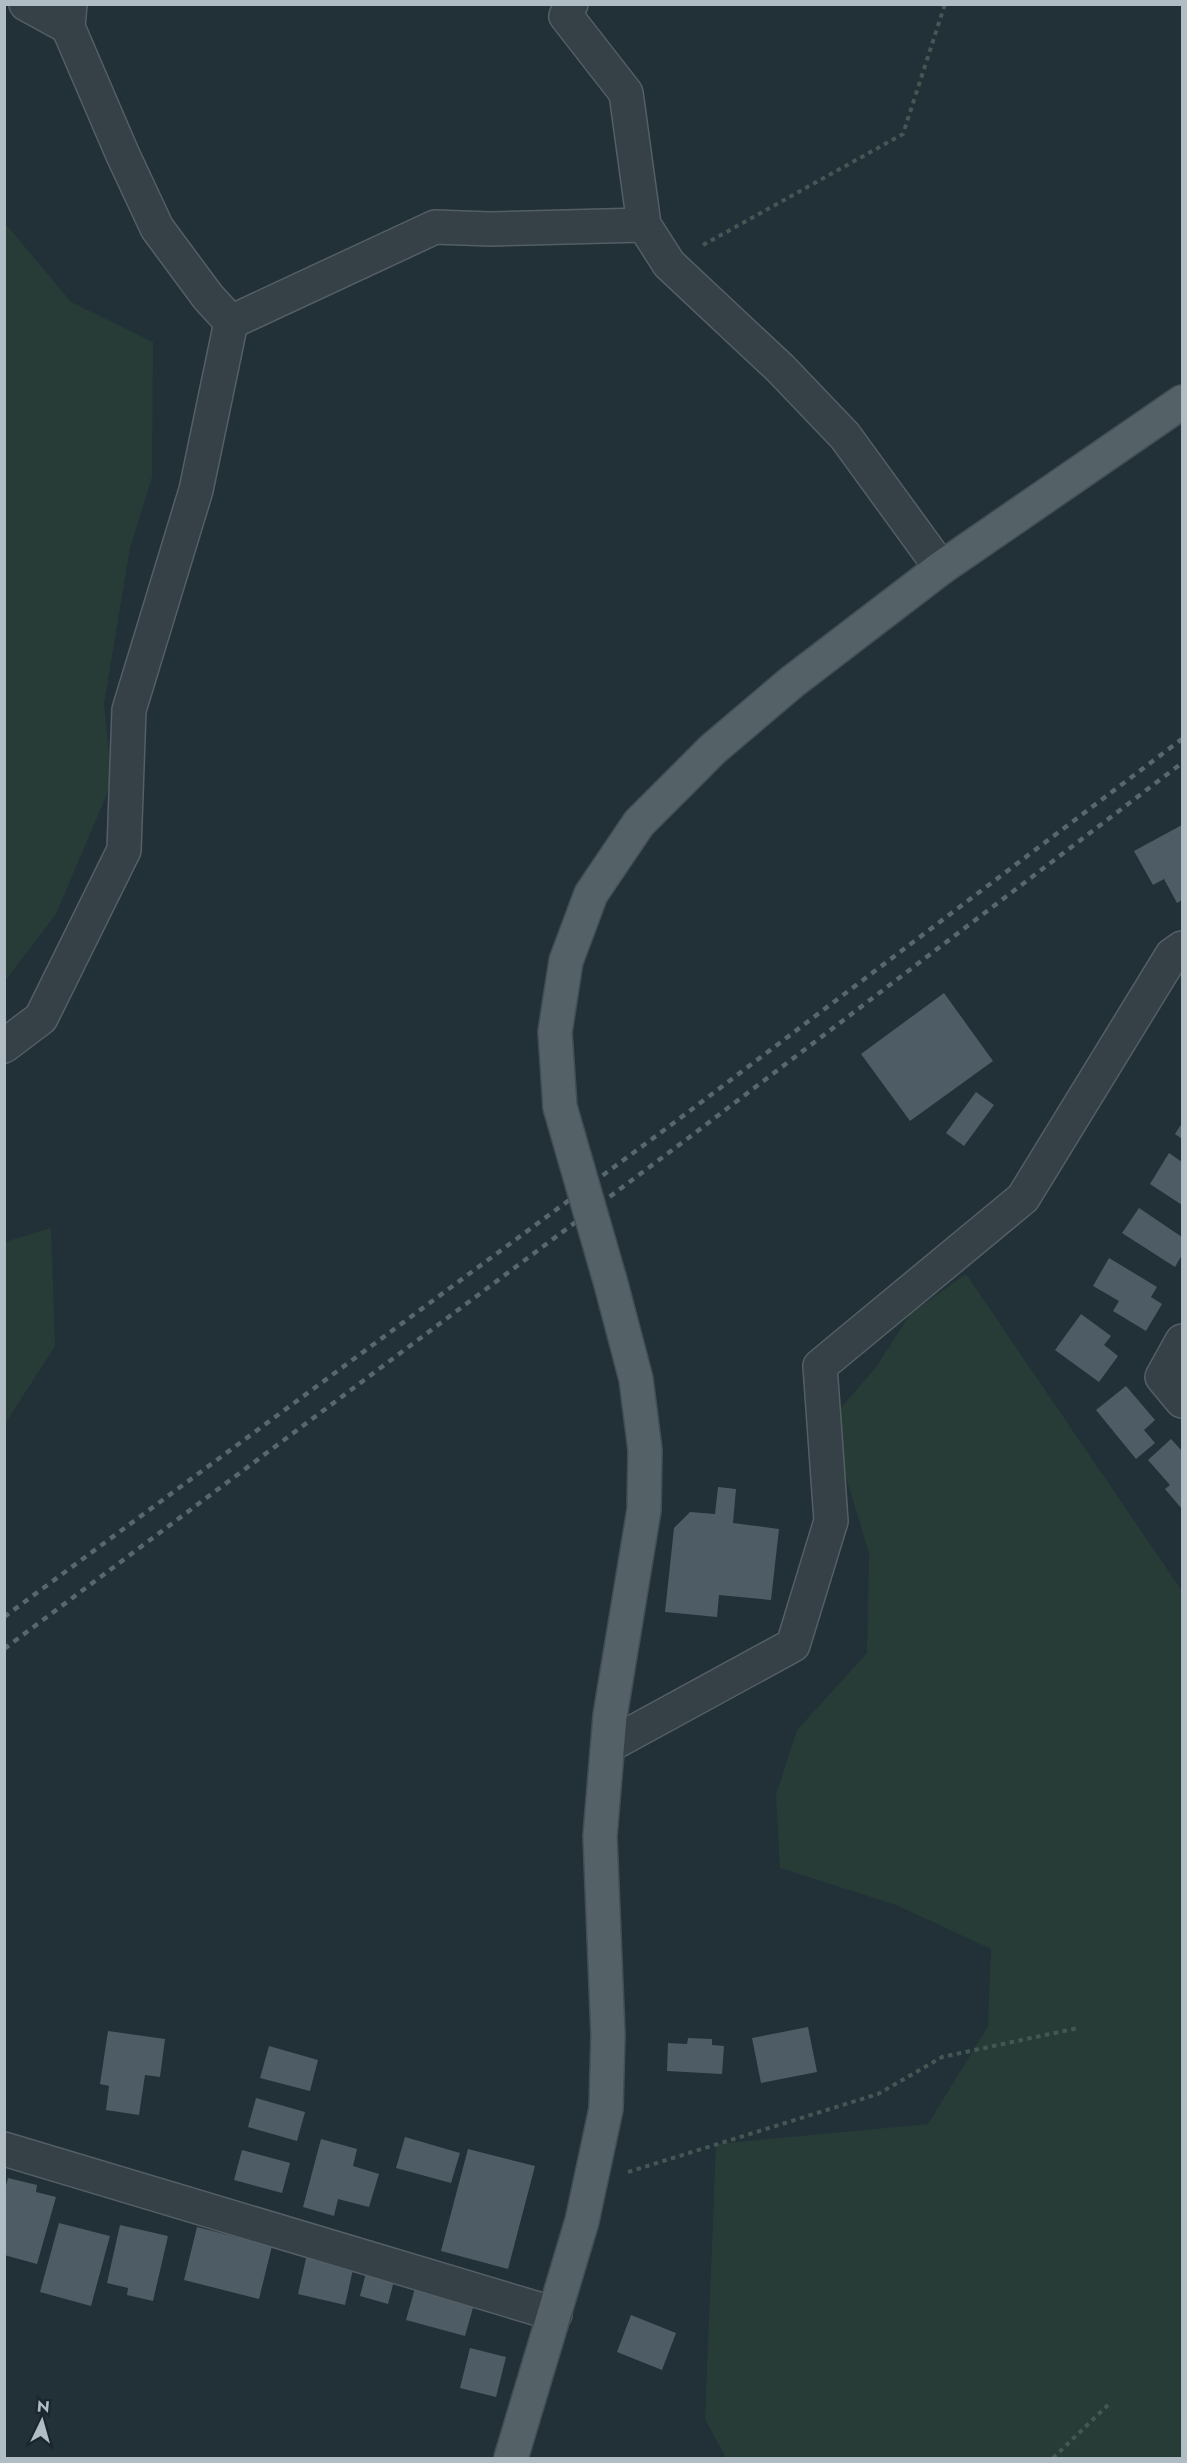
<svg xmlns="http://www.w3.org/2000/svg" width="1187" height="2463" viewBox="0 0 1187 2463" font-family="Jost,sans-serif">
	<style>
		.green { fill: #273c37 }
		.building { fill: #4e5d65 }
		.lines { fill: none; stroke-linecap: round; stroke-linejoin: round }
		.minor-casing { stroke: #535f65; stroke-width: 36 }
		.primary-casing { stroke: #424d54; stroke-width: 36 }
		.path { stroke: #445754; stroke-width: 4; stroke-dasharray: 4.5 4.5; stroke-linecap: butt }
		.minor { stroke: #364147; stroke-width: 33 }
		.primary { stroke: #546167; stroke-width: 33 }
		.rail { stroke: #58676e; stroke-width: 4.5; stroke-dasharray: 6 6; stroke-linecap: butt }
		.primary-bridge-casing { stroke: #424d54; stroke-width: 36; stroke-linecap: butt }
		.primary-bridge { stroke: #546167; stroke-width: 33 }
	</style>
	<rect width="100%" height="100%" fill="#223037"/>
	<g class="green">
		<path d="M4,222l67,80 82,40 -1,135 -22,71 -26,156 8,78 -56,132 -51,67z"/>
		<path d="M51,1228l4,118 -50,78v-182z"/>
		<path d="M966,1274l216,317v867h-456l-21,-39 11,-275 212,-20 60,-98 3,-77 -95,-44 -116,-37 -4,-73 21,-65 70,-77 2,-100 -40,-131 47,-55 35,-54z"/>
	</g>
	<g class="building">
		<path d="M1182,825v75l-5,3 -13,-24 -11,6 -19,-34z"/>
		<path d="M944,993l49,68 -83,60 -49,-67z"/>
		<path d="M976,1092l18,13 -30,41 -18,-13z"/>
		<path d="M1182,1123v16l-7,-5z"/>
		<path d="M1169,1153l13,9v43l-32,-21z"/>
		<path d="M1139,1208l43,29v18l-7,12 -53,-34z"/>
		<path d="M1109,1258l48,29 -6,10 11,7 -16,27 -33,-20 6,-10 -26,-15z"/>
		<path d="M1081,1314l30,22 -7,9 14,11 -19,26 -44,-32z"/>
		<path d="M1126,1386l29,34 -11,10 11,13 -19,16 -40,-49z"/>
		<path d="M1171,1439l11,12v58l-17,-20 5,-4 -22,-25z"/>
		<path d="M718,1487l18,2 -3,34 46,6 -8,71 -52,-5 -2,22 -52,-5 9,-84 16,-16 25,2z"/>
		<path d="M808,2027l9,45 -56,11 -9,-45z"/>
		<path d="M108,2031l57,8 -5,38 -15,-2 -6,40 -33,-5 3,-24 -9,-2z"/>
		<path d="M688,2038l24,1v6l12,1 -2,28 -55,-3 1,-28 19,1z"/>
		<path d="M269,2046l49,14 -8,31 -50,-13z"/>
		<path d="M256,2098l49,14 -8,29 -49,-14z"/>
		<path d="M405,2137l55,16 -9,30 -55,-15z"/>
		<path d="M321,2139l36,10 -4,17 26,8 -10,33 -31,-8 -4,17 -31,-9z"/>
		<path d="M468,2149l67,17 -27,103 -67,-18z"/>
		<path d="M242,2150l48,13 -8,30 -48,-13z"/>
		<path d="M8,2178l29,7 -1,7 20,5 -19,67 -33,-9v-63z"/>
		<path d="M59,2223l51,13 -19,70 -51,-14z"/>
		<path d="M120,2225l48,11 -15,65 -26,-6 1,-7 -21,-5z"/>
		<path d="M197,2227l75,19 -13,53 -75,-19z"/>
		<path d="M307,2254l47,11 -9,40 -47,-11z"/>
		<path d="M368,2265l28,8 -8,31 -28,-8z"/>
		<path d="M417,2281l59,16 -11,39 -59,-16z"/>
		<path d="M631,2315l45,18 -14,37 -45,-18z"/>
		<path d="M470,2348l36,9 -10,40 -36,-9z"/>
	</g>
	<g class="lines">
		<g class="minor-casing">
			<g id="minor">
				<path d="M26,4l42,23"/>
				<path d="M70,4l-2,23 54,126 35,75 51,69 23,25"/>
				<path d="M571,4l-5,12 60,77 18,132 25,39 112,105 64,67 96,132"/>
				<path d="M231,322l204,-95 56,2 153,-4"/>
				<path d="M4,1046l37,-28 83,-168 5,-140 67,-220 35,-168"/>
				<path d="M1182,1341l-20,36 20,24"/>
				<path d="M608,1746l185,-101 38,-124 -11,-155 203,-168 149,-243 10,-7"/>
				<path d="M4,2149l551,165"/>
			</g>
		</g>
		<g class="primary-casing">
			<g id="primary">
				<path d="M560,1107l-5,-75 11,-71 25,-67 48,-71 74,-74 79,-67 149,-114 241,-166"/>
				<path d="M511,2458l71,-237 24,-112 2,-74 -8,-199 10,-120 34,-206 1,-60 -9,-71 -25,-95"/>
			</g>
		</g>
		<g class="path">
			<path d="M703,245l200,-111 42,-130"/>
			<path d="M628,2172l250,-78 64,-37 136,-29"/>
			<path d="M1053,2458l55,-53"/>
		</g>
		<use href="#minor" class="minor"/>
		<use href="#primary" class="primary"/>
		<g class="rail">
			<path d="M4,1617l671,-495 507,-383"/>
			<path d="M4,1649l683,-510 495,-376"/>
		</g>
		<g class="primary-bridge-casing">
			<path id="primary-bridge" d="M560,1107l51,177"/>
		</g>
		<use href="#primary-bridge" class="primary-bridge"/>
	</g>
	<rect width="1187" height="2463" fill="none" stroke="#b0bdc4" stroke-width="12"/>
	<g transform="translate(42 2421) rotate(5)" stroke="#1b262c" stroke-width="4.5" paint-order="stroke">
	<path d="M0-4.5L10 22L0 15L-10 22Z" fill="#b0bdc4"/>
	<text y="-9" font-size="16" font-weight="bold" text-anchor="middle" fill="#b0bdc4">N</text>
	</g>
</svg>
